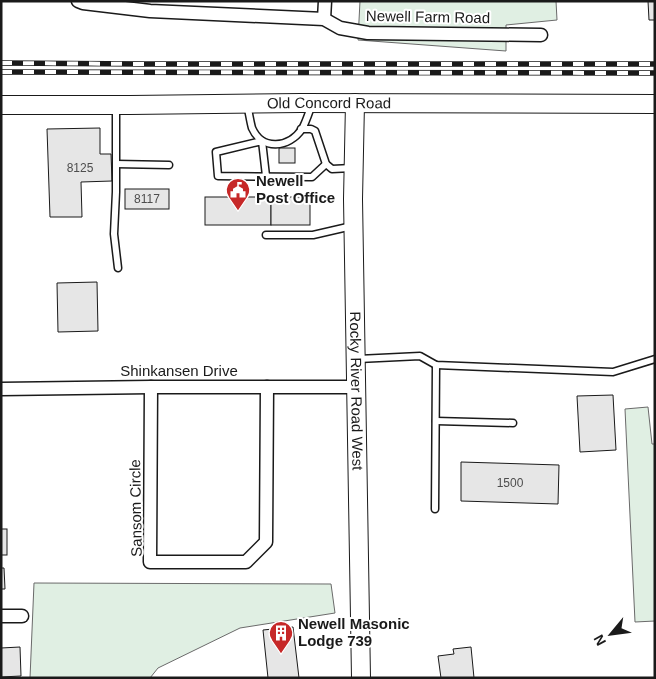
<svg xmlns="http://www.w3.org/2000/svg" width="656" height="679" viewBox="0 0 656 679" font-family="Arial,sans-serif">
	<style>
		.green { fill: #e0efe3; stroke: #6a6a6a }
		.building { fill: #e6e6e6; stroke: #1a1a1a }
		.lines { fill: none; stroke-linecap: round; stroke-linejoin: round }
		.lane-casing { stroke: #1a1a1a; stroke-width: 9 }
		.street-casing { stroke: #1a1a1a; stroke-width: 15 }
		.secondary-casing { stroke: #1a1a1a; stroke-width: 20 }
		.lane { stroke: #fff; stroke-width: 6 }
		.street { stroke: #fff; stroke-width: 12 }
		.secondary { stroke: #fff; stroke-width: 18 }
		.rail-casing { stroke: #1a1a1a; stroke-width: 5.5 }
		.rail { stroke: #fff; stroke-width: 4; stroke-dasharray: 11; stroke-linecap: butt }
		.labels { text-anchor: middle; stroke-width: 4; stroke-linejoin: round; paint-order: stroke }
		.number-label { font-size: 12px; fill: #4d4d4d }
		.street-label { font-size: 15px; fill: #1a1a1a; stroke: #fff }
		.poi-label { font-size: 15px; font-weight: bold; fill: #1a1a1a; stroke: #fff; text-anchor: start }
	</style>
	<rect width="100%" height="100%" fill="#fff"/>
	<g class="green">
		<path d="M360,1h196l1,19 -51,5v26l-148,-11z"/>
		<path d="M648,407l4,37h3v177l-20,1 -10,-213z"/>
		<path d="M34,583l297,1 4,29 -95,15 -82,40 -8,10h-120z"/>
	</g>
	<g class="building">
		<path d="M648,1h7v19h-6z"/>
		<path d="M100,128v26h11l1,27 -31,1 1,35h-32l-3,-88z"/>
		<rect x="279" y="148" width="16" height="15"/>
		<rect x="125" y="189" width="44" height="20"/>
		<rect x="205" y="197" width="66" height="28"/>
		<rect x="271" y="197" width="39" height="28"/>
		<path d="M97,282l1,49 -40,1 -1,-49z"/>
		<path d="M613,395l3,55 -36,2 -3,-56z"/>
		<path d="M461,462l98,3 -1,39 -97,-3z"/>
		<rect x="1" y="529" width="6" height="26"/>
		<path d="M1,568h3l1,21h-4z"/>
		<path d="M293,627l6,51h-31l-5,-48z"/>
		<path d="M20,647l1,29 -20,1v-29z"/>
		<path d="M471,647l3,31h-33l-3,-22 16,-2 -1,-5z"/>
	</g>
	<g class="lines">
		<g class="lane-casing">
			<g id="lane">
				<path d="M247,105c2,7 3,16 5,23 10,23 37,20 50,1 4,-7 7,-17 10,-25"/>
				<path d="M116,106v86l-2,42 4,34"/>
				<path d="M301,129h10l4,2 11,33 6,5 20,-1"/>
				<path d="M116,164l53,1"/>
				<path d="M266,176l-4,-35 -46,11 2,24 94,1 14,-13"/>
				<path d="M266,235h47l39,-9"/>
				<path d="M358,359l62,-3 16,9 177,7 42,-13"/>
				<path d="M436,421l77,2"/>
				<path d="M435,509l1,-144"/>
			</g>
		</g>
		<g class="street-casing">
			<g id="street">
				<path d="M78,1l5,2 67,8 174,8 16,9 28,5 173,2"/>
				<path d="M324,19l1,-18"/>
				<path d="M151,387l-1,175h96l20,-20 1,-155"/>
				<path d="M1,389l150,-2h205"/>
				<path d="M1,616h21"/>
			</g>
		</g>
		<g class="secondary-casing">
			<g id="secondary">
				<path id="s1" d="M355,103l-2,96 8,479"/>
				<path id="s2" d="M1,105h129l171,-2 354,1"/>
			</g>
		</g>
		<use href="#lane" class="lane"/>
		<use href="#street" class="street"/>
		<use href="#secondary" class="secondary"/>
		<g class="rail-casing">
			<g id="rail">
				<path d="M1,63l142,1h512"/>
				<path d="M1,72l654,1"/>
			</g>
		</g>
		<use href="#rail" class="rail"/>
	</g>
	<defs>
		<g id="civic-pin" transform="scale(1.25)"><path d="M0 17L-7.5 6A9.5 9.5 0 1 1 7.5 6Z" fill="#c62828" stroke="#fff"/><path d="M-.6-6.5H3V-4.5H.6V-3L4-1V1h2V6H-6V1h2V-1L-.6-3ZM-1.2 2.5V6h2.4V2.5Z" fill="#fff"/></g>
		<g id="building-pin" transform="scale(1.25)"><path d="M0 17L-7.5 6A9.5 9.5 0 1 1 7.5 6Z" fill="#c62828" stroke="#fff"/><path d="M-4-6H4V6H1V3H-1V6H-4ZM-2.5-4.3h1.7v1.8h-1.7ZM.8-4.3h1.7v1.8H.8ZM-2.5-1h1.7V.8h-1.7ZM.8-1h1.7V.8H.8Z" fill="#fff"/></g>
	</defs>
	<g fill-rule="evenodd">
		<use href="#civic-pin" x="238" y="190"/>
		<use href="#building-pin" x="281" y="633"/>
	</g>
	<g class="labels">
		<g class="number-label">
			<text x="80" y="172">8125</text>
			<text x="147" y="203">8117</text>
			<text x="510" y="487">1500</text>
		</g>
		<g class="street-label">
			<text transform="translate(428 17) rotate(1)" y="5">Newell Farm Road</text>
			<text dy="5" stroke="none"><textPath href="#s2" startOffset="328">Old Concord Road</textPath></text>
			<text x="179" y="376">Shinkansen Drive</text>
			<text dy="5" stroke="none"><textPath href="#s1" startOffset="288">Rocky River Road West</textPath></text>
			<text transform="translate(136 508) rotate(-91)" y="5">Sansom Circle</text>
		</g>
		<g class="poi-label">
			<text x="256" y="186">Newell<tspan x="256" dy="17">Post Office</tspan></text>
			<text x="298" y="629">Newell Masonic<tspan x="298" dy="17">Lodge 739</tspan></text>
		</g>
	</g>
	<rect width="656" height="679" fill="none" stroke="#1a1a1a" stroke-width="5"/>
	<g transform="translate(611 634) rotate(241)" stroke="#ffffff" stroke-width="4" paint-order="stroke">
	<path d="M0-4L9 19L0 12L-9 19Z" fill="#1a1a1a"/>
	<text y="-8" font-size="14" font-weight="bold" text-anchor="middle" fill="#1a1a1a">N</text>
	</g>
</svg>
